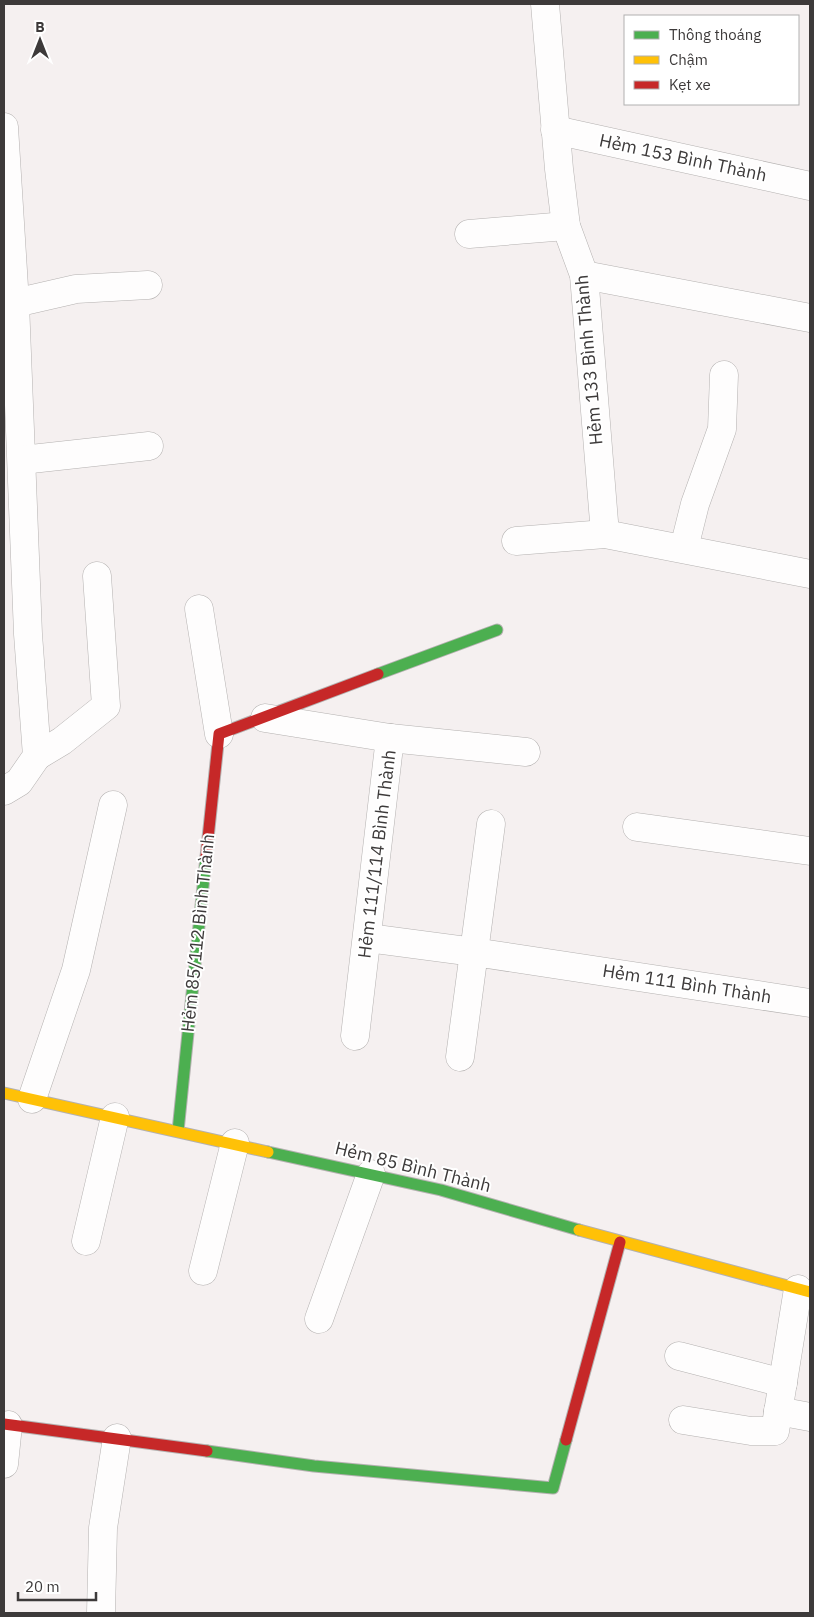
<svg xmlns="http://www.w3.org/2000/svg" width="814" height="1617" viewBox="0 0 814 1617" font-family="'IBM Plex Sans',sans-serif">
	<style>
		.lines { fill: none; stroke-linecap: round; stroke-linejoin: round }
		.street-casing { stroke: #b4b1b0; stroke-width: 29 }
		.fast-casing { stroke: #b4b1b0; stroke-width: 13 }
		.slow-casing { stroke: #b4b1b0; stroke-width: 13 }
		.jam-casing { stroke: #b4b1b0; stroke-width: 13 }
		.street { stroke: #fefdfd; stroke-width: 28 }
		.fast { stroke: #4caf50; stroke-width: 11 }
		.slow { stroke: #ffc107; stroke-width: 11 }
		.jam { stroke: #c62828; stroke-width: 11 }
		.labels { text-anchor: middle; stroke-width: 4; stroke-linejoin: round; paint-order: stroke }
		.street-label { font-size: 18px; fill: #3d3a3a; stroke: #fff }
	</style>
	<rect width="100%" height="100%" fill="#f5f0f0"/>
	<g class="lines">
		<g class="street-casing">
			<g id="street">
				<path d="M545,4l14,165 7,57 18,49 21,259"/>
				<path d="M4,127l11,176 13,331 9,122 -18,26 -15,9"/>
				<path d="M555,130l255,56"/>
				<path d="M469,234l97,-8"/>
				<path d="M584,275l226,43"/>
				<path d="M15,303l61,-14 72,-4"/>
				<path d="M22,460l127,-14"/>
				<path d="M516,541l89,-7 205,40"/>
				<path d="M684,548l11,-44 27,-75 2,-54"/>
				<path d="M199,609l20,125"/>
				<path d="M265,718l125,20 136,14"/>
				<path d="M37,756l25,-15 44,-35 -9,-130"/>
				<path d="M637,827l173,24"/>
				<path d="M368,938l106,14 17,-128"/>
				<path d="M355,1036l35,-298"/>
				<path d="M460,1057l14,-105 336,51"/>
				<path d="M32,1099l44,-129 37,-165"/>
				<path d="M86,1241l29,-124"/>
				<path d="M203,1271l32,-128"/>
				<path d="M319,1319l52,-145"/>
				<path d="M679,1356l104,27"/>
				<path d="M778,1411l32,6"/>
				<path d="M683,1420l68,11h24l23,-142"/>
				<path d="M4,1464l4,-39"/>
				<path d="M101,1613l2,-85 14,-90"/>
			</g>
		</g>
		<g class="fast-casing">
			<g id="fast">
				<path d="M378,674l119,-44"/>
				<path d="M178,1131l28,-274"/>
				<path d="M268,1152l173,38 138,40"/>
				<path d="M207,1451l107,15 239,22 13,-48"/>
			</g>
		</g>
		<g class="slow-casing">
			<g id="slow">
				<path d="M4,1093l264,59"/>
				<path d="M579,1230l231,62"/>
			</g>
		</g>
		<g class="jam-casing">
			<g id="jam">
				<path d="M206,857l13,-123 159,-60"/>
				<path d="M4,1424l203,27"/>
				<path d="M566,1440l54,-198"/>
			</g>
		</g>
		<use href="#street" class="street"/>
		<use href="#fast" class="fast"/>
		<use href="#slow" class="slow"/>
		<use href="#jam" class="jam"/>
	</g>
	<g class="labels">
		<g class="street-label">
			<text transform="translate(683 158) rotate(12)" y="6">Hẻm 153 Bình Thành</text>
			<text transform="translate(589 360) rotate(-95)" y="6">Hẻm 133 Bình Thành</text>
			<text transform="translate(377 854) rotate(-83)" y="6">Hẻm 111/114 Bình Thành</text>
			<text transform="translate(198 933) rotate(-84)" y="6">Hẻm 85/112 Bình Thành</text>
			<text transform="translate(687 984) rotate(9)" y="6">Hẻm 111 Bình Thành</text>
			<text transform="translate(413 1167) rotate(14)" y="6">Hẻm 85 Bình Thành</text>
		</g>
	</g>
	<rect width="814" height="1617" fill="none" stroke="#3d3a3a" stroke-width="10"/>
	<rect x="624" y="15" width="175" height="90" fill="#ffffff" stroke="#b1b0b0"/>
	<rect x="634" y="31" width="25" height="8" fill="#4caf50" stroke="#b1b0b0"/>
	<text x="669" y="40" font-size="15" fill="#3d3a3a">Thông thoáng</text>
	<rect x="634" y="56" width="25" height="8" fill="#ffc107" stroke="#b1b0b0"/>
	<text x="669" y="65" font-size="15" fill="#3d3a3a">Chậm</text>
	<rect x="634" y="81" width="25" height="8" fill="#c62828" stroke="#b1b0b0"/>
	<text x="669" y="90" font-size="15" fill="#3d3a3a">Kẹt xe</text>
	<g transform="translate(40 40)" stroke="#ffffff" stroke-width="4" paint-order="stroke">
	<path d="M0-4L9 19L0 12L-9 19Z" fill="#3d3a3a"/>
	<text y="-8" font-size="14" font-weight="bold" text-anchor="middle" fill="#3d3a3a">B</text>
	</g>
	<path d="M18 1592v8h78v-8" fill="none" stroke="#3d3a3a" stroke-width="2.5"/>
	<text x="25" y="1592" font-size="15" fill="#3d3a3a" stroke="#ffffff" stroke-width="4" paint-order="stroke">20 m</text>
</svg>
